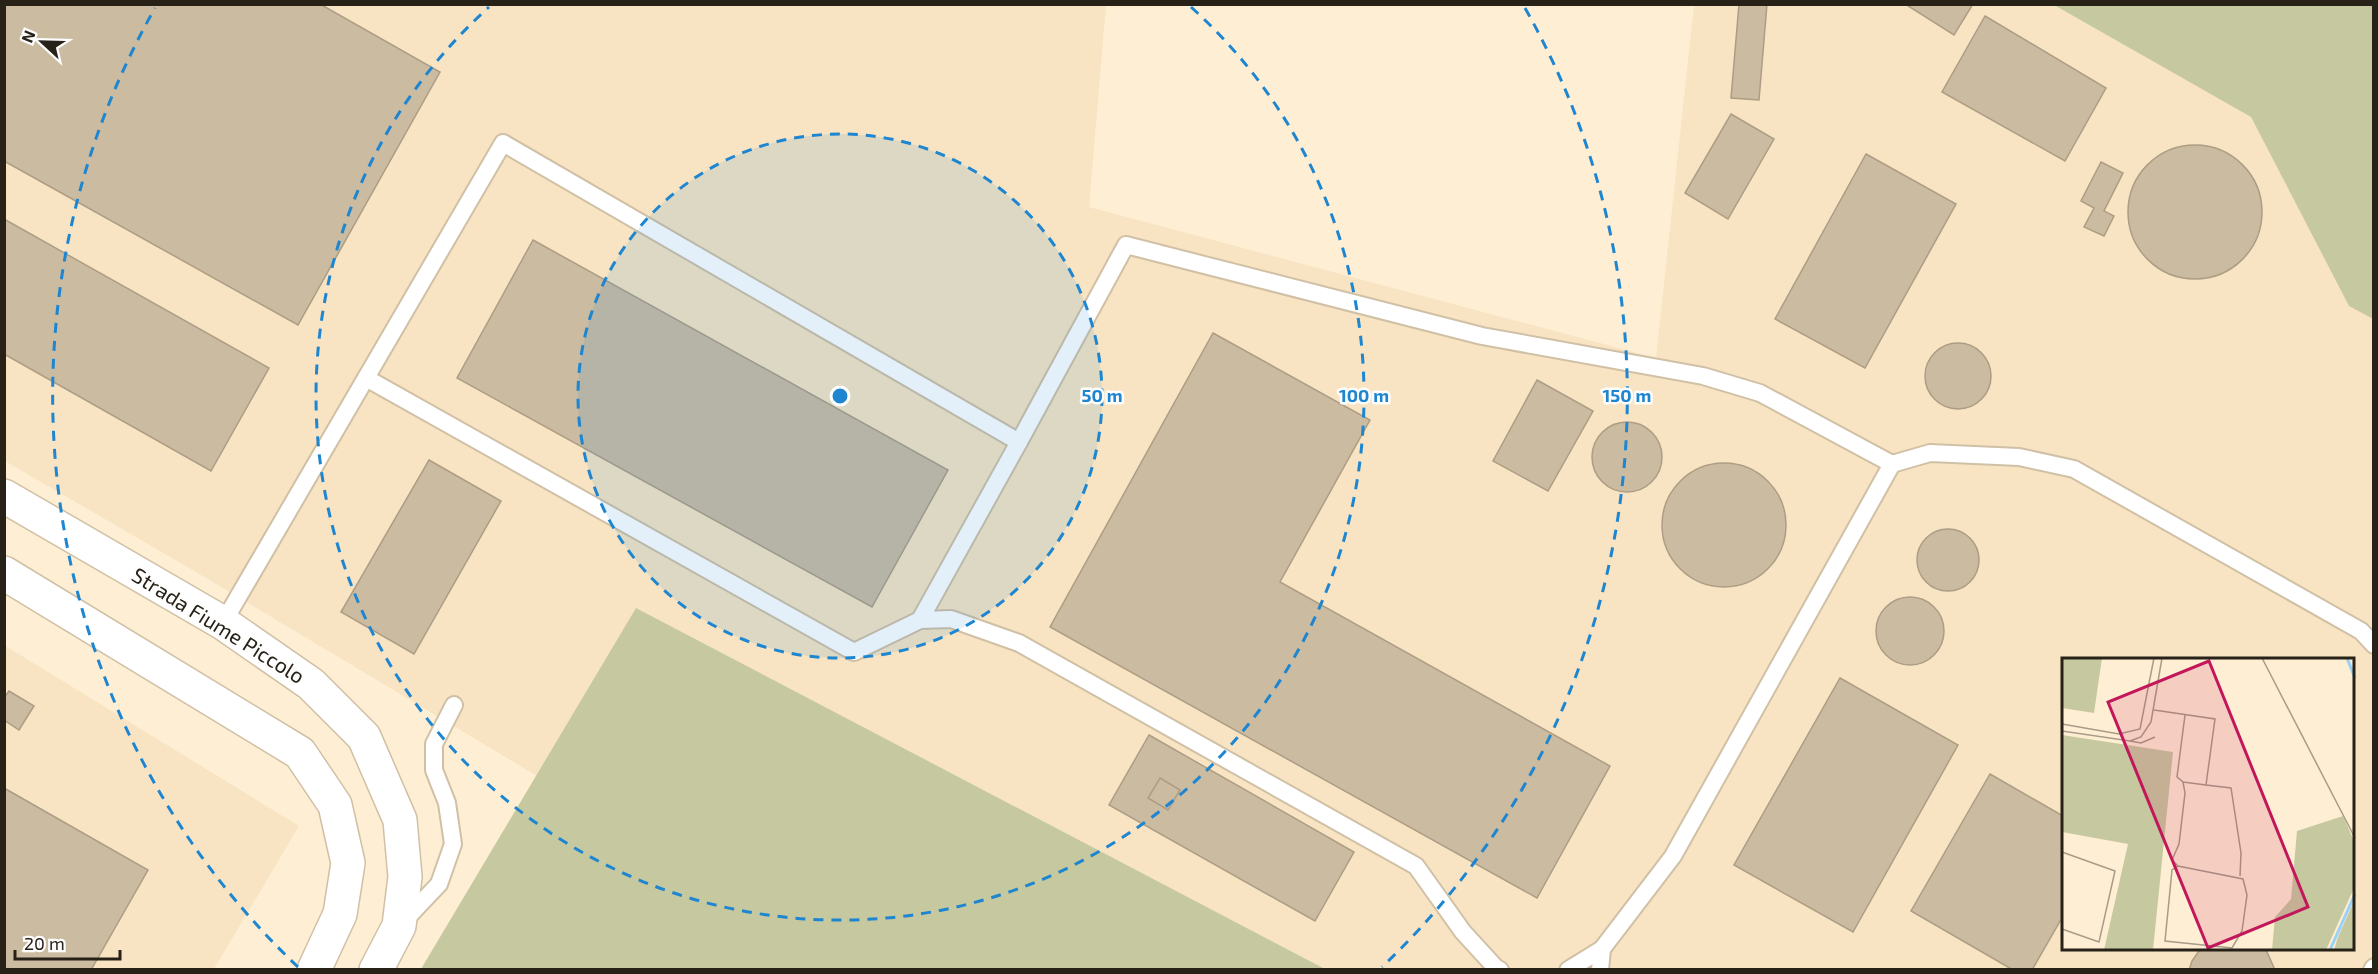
<svg xmlns="http://www.w3.org/2000/svg" width="2378" height="974" viewBox="0 0 2378 974" font-family="'Exo 2',sans-serif">
	<style>
		.built { fill: #f8e4c2; fill-rule: evenodd }
		.green { fill: #c6c99f }
		.building { fill: #cabba1; stroke: #ac9d84; stroke-width: 1.5 }
		.lines { fill: none; stroke-linecap: round; stroke-linejoin: round }
		.lane-casing { stroke: #d0c0a6; stroke-width: 20 }
		.secondary-casing { stroke: #d0c0a6; stroke-width: 36 }
		.lane { stroke: #fff; stroke-width: 16 }
		.secondary { stroke: #fff; stroke-width: 33 }
		.ring { fill: none; stroke: #1e86d0; stroke-width: 3; stroke-dasharray: 10 8 }
		.labels { text-anchor: middle; stroke-width: 5; stroke-linejoin: round; paint-order: stroke }
		.street-label { font-size: 21px; fill: #272118; stroke: #fdfdfd }
		.inset-river { fill: none; stroke: #98d2fa; stroke-width: 3 }
		.inset-road { fill: none; stroke: #a89c88; stroke-width: 1.5 }
		.view { fill: #c2185b; fill-opacity: 0.15; stroke: #c2185b; stroke-width: 3 }
		.inset-edge { fill: none; stroke: #272118; stroke-width: 3 }
		.centre { fill: #1e86d0; stroke: #fdfdfd; stroke-width: 3 }
		.ring-label { font-size: 18px; text-anchor: middle; font-weight: bold; fill: #1e86d0; stroke: #fdfdfd; stroke-width: 5; stroke-linejoin: round; paint-order: stroke }
	</style>
	<rect width="100%" height="100%" fill="#feeed3"/>
	<g class="built">
		<path d="M5,5h1101l-17,202 567,151 38,-353h360l197,112 98,189 24,13v650h-1048l-689,-361 -99,168 -329,-197 -203,-118zM2063,659h289v289h-289z"/>
		<path d="M4,645l295,181 -85,143h-209z"/>
	</g>
	<g class="green">
		<path d="M2054,5h319v314l-24,-13 -98,-189z"/>
		<path d="M636,608l689,361h-904z"/>
	</g>
	<g class="building">
		<path d="M4,4h316l120,68 -142,253 -294,-164z"/>
		<path d="M1739,4h28l-8,96 -28,-2z"/>
		<path d="M1905,4h68l-19,31z"/>
		<path d="M1985,16l121,72 -41,73 -123,-69z"/>
		<path d="M1731,114l43,25 -46,80 -43,-26z"/>
		<circle cx="2195" cy="212" r="67"/>
		<path d="M1866,154l90,50 -91,164 -90,-49z"/>
		<path d="M2101,162l22,11 -19,38 10,5 -10,20 -20,-9 10,-19 -13,-7z"/>
		<path d="M4,219l265,149 -58,103 -207,-117z"/>
		<path d="M533,240l415,230 -76,137 -415,-229z"/>
		<path d="M1213,333l157,87 -90,162 330,184 -73,132 -487,-271z"/>
		<circle cx="1958" cy="376" r="33"/>
		<path d="M1537,380l56,31 -45,80 -55,-30z"/>
		<circle cx="1627" cy="457" r="35"/>
		<path d="M429,460l72,41 -87,153 -73,-42z"/>
		<circle cx="1724" cy="525" r="62"/>
		<circle cx="1948" cy="560" r="31"/>
		<circle cx="1910" cy="631" r="34"/>
		<path d="M1840,678l118,67 -105,187 -119,-67z"/>
		<path d="M9,691l25,15 -15,24 -15,-10v-22z"/>
		<path d="M1149,735l205,117 -39,69 -206,-116z"/>
		<path d="M1990,774l73,42v100l-31,54h-19l-102,-59z"/>
		<path d="M1160,778l20,12 -12,20 -20,-12z"/>
		<path d="M4,788l144,82 -57,100h-87z"/>
		<path d="M2201,948h62l4,4 8,18h-86l3,-9z"/>
	</g>
	<g class="lines">
		<g class="lane-casing">
			<g id="lane">
				<path d="M366,378l488,274 66,-32 31,-1 68,24 397,223 47,66 33,36 4,2"/>
				<path d="M920,620l99,-178"/>
				<path d="M223,623l280,-480 516,299 107,-197 356,91 221,40 57,17 132,71"/>
				<path d="M404,921l35,-37 14,-40 -6,-41 -13,-33v-26l20,-39"/>
				<path d="M1568,970l34,-21 71,-93 219,-392 38,-11 89,4 55,12 287,162 13,14"/>
				<path d="M1600,970l2,-21"/>
				<path d="M2372,970l2,-3"/>
			</g>
		</g>
		<g class="secondary-casing">
			<g id="secondary">
				<path d="M4,496l219,127 88,61 53,53 36,83 5,57 -6,49 -23,44"/>
				<path d="M4,573l296,180 35,52 13,58 -8,51 -26,56"/>
			</g>
		</g>
		<use href="#lane" class="lane"/>
		<use href="#secondary" class="secondary"/>
	</g>
	<circle cx="840" cy="396" r="262" fill="#1e86d0" fill-opacity=".12"/>
	<g class="ring">
		<circle cx="840" cy="396" r="262"/>
		<path d="M1191 7A524 524 0 1 1 489 7"/>
		<path d="M298 967A787 787 0 0 1 155 8M1525 8A787 787 0 0 1 1382 967"/>
	</g>
	<g class="labels">
		<g class="street-label">
			<text transform="translate(218 626) rotate(32)" y="7">Strada Fiume Piccolo</text>
		</g>
	</g>
	<g transform="translate(2062 658)">
		<rect width="292" height="292" fill="#feeed3"/>
		<path d="M0,0h40l-8,55 -32,-5zM0,77l111,17 -20,198h-49l24,-106 -66,-12zM281,158l11,25v47l-28,62h-54l3,-33 16,-18 6,-68zM292,243v49h-20l4,-13z" fill="#c6c99f"/>
		<path class="inset-river" d="M285,0l8,20M268,292l25,-56"/>
		<path class="inset-road" d="M200,0l93,180M92,52l61,9 -9,66 25,3 10,65 -1,23M0,66l57,10 21,-5 14,-71M0,73l68,10 11,-4 10,-15 11,-64M68,83l11,2 14,-6M121,124l23,3M0,194l53,19 -16,71 -37,-13M116,208l-6,4 -7,71 67,7 10,-17 5,-36 -4,-16 -65,-13 -6,-6 7,-16 6,-51 -2,-11 -6,-5 8,-62"/>
		<path class="view" d="M147,3l99,246 -100,41 -100,-246z"/>
		<rect width="292" height="292" class="inset-edge"/>
	</g>
	<circle cx="840" cy="396" r="9" class="centre"/>
	<g class="ring-label">
		<text x="1102" y="402">50 m</text>
		<text x="1364" y="402">100 m</text>
		<text x="1627" y="402">150 m</text>
	</g>
	<rect width="2378" height="974" fill="none" stroke="#272118" stroke-width="12"/>
	<g transform="translate(42 42) rotate(292)" stroke="#fdfdfd" stroke-width="4.5" paint-order="stroke">
	<path d="M0-4.5L10 22L0 15L-10 22Z" fill="#272118"/>
	<text y="-9" font-size="16" font-weight="bold" text-anchor="middle" fill="#272118">N</text>
	</g>
	<path d="M15 950v9h105v-9" fill="none" stroke="#272118" stroke-width="3"/>
	<text x="24" y="950" font-size="18" fill="#272118" stroke="#fdfdfd" stroke-width="4.5" paint-order="stroke">20 m</text>
</svg>
